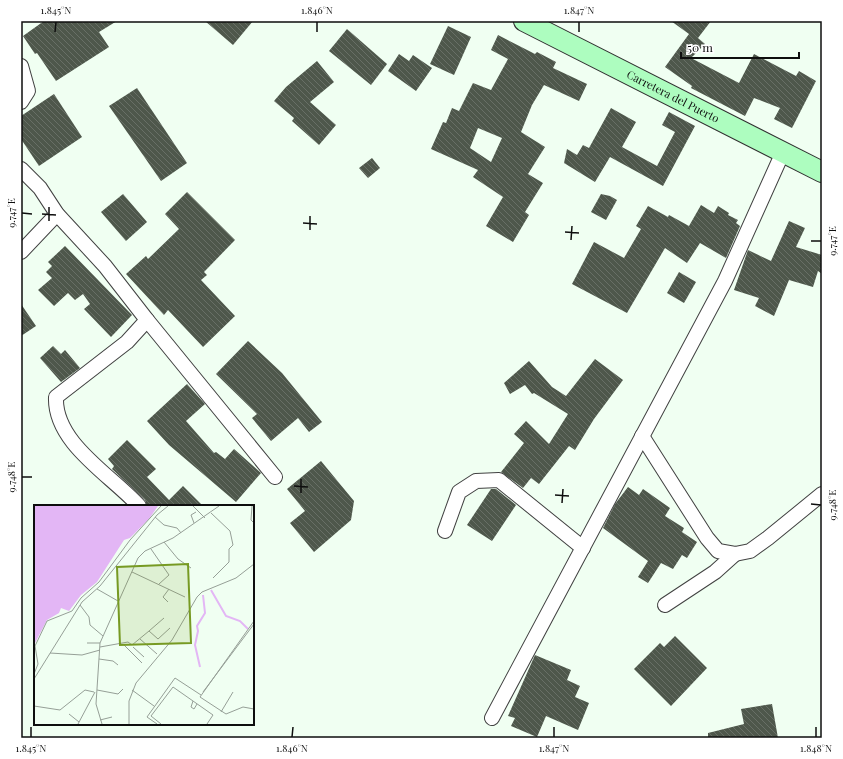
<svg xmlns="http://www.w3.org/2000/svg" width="843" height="759" viewBox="0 0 843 759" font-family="'Playfair Display',serif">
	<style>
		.building { fill: url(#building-back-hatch); fill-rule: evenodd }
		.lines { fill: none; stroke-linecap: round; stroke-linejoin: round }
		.minor-casing { stroke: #414141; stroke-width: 16 }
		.secondary-casing { stroke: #303030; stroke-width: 22 }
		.minor { stroke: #fff; stroke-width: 14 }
		.secondary { stroke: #adfdbf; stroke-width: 20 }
		.ticks { fill: none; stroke: #0e0e0e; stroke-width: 1.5 }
		.labels { text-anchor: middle; stroke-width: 4; stroke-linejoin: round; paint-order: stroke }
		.street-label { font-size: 11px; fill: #0e0e0e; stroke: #fff }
		.inset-river { fill: none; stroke: #e3b6f5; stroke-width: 2 }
		.inset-road { fill: none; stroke: #969f97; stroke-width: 1 }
		.view { fill: #779a23; fill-opacity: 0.15; stroke: #779a23; stroke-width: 2 }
		.inset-edge { fill: none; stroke: #0e0e0e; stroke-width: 2 }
		.neatline { fill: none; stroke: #0e0e0e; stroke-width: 1.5 }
		.ticks-label { font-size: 10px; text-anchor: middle; fill: #0e0e0e }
	</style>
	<defs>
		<pattern id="building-back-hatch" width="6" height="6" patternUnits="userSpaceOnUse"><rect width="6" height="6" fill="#4e574b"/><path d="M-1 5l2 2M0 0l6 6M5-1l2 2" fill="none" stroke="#686f66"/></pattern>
	</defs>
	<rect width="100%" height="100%" fill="#f0fff2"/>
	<g class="building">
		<path d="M44,21h73l-18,11 10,15 -53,34 -19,-28 -2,1 -12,-18z"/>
		<path d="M205,21h48l-20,24z"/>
		<path d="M671,21h40l-13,17 7,6 -14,14 48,25 15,-29 42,22 3,-5 17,10 -24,47 -18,-9 6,-11 -26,-10 -9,18 -54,-28 1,-2 -27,-19 24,-33z"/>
		<path d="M448,26l23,11 -17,38 -24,-11z"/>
		<path d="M347,29l40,35 -16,21 -42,-34z"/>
		<path d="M498,35l37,19 2,-2 19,10 -3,6 34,16 -8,17 -35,-16 -12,20 -11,27 24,15 -17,27 15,9 -18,29 4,3 -16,27 -27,-16 17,-29 -30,-20 5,-7 -47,-21 12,-27 3,1 6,-15 7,3 14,-28 18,7 17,-31 -17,-9zM478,128l24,10 -11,24 -21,-14z"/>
		<path d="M399,54l10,7 4,-6 19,13 -16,23 -28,-20z"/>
		<path d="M317,61l17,21 -24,20 26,23 -17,20 -27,-24 2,-3 -20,-17 12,-14z"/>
		<path d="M137,88l50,75 -26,18 -52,-75z"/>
		<path d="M54,94l28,43 -43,29 -18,-27v-23z"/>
		<path d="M611,108l25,14 -14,25 35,19 18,-34 -13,-7 7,-13 26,14 -32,60 -53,-29 -15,25 -31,-19 3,-14 10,6 6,-10 6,3z"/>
		<path d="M372,158l8,10 -12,10 -9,-10z"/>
		<path d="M187,192l48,48 -31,32 3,3 -6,5 34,36 -32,31 -35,-37 -4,5 -38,-41 20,-18 2,3 31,-30 -14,-15z"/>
		<path d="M123,194l24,28 -21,19 -25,-29z"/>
		<path d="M601,194l9,2 7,4 -11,20 -15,-8z"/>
		<path d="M701,205l13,8 4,-7 11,7 -1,2 10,5 -2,3 4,3 -14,32 -26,-15 -13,20 -22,-15 -38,65 -55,-29 22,-42 30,16 17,-29 -5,-3 12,-20 20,11 1,-2 20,11z"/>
		<path d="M789,221l16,7 -9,19 26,8v19l-4,-3 -5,16 -24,-7 -15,36 -19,-10 4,-8 -25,-8 14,-40 23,11z"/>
		<path d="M65,246l67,69 -21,22 -27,-28 6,-5 -7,-10 -8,6 -7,-7 -14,13 -16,-16 14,-12 -6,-6 6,-6 -4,-4z"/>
		<path d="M679,272l17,10 -12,21 -17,-10z"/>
		<path d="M21,304l15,22 -15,10z"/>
		<path d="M248,341l34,32 40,49 -13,10 -11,-14 -27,23 -19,-23 5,-4 -41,-40z"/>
		<path d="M53,346l8,8 4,-4 15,18 -19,14 -21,-24z"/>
		<path d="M595,359l28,21 -29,39 -19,31 -6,-4 -30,38 -8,-6 -8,10 -22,-16 23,-29 -10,-9 12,-13 23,23 19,-30 -34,-21 -2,1 -7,-9 -15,9 -6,-11 25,-22 23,26 14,9z"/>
		<path d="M187,384l18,20 -19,17 28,32 2,-1 9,7 9,-10 27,24 -25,29 -67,-57 -22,-24z"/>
		<path d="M127,440l29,29 -9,8 22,23 14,-14 20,20h-56l-2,-6 -33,-31 2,-3 -6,-7z"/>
		<path d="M321,461l33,40 -3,19 -37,32 -24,-29 15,-12 -18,-22z"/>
		<path d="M628,487l11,8 4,-6 27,19 -5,8 19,12 -2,4 15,10 -10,16 -5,-3 -9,14 -12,-6 -13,20 -10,-6 10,-16 -45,-33 12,-24z"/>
		<path d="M491,489h5l20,16 -24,36 -25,-16z"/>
		<path d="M675,636l32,32 -36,38 -37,-37 26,-26 4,4z"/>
		<path d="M535,655l36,15 -4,10 13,6 -5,11 14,6 -11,27 -32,-14 -9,21 -26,-11 4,-8 -7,-2z"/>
		<path d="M772,704l6,34h-70v-5l36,-9 -3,-15z"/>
	</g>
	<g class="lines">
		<g class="minor-casing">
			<g id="minor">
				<path d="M21,66l7,25 -7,11"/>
				<path d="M21,169l19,19 17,26 48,52 42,54 -20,22 -71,55c-2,46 55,78 83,109"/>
				<path d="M21,252l36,-38"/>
				<path d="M147,320l128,157"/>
				<path d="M642,436l65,102 11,13 17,3 15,-3 18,-13 54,-44"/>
				<path d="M445,531l14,-39 17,-11 23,-1 84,68"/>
				<path d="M665,605l50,-33 20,-18"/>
				<path d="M492,718l233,-437 58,-129"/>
			</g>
		</g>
		<g class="secondary-casing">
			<g id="secondary">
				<path id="s1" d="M524,21l298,151"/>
			</g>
		</g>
		<use href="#minor" class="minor"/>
		<use href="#secondary" class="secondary"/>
	</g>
	<path class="ticks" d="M55,32l1,-10M317,32v-10M579,32v-10M22,213l10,1M42,214l14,1M49,221v-14M303,223l14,1M310,230v-14M565,232l14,1M571,240l1,-14M811,241h10M22,477h10M294,486l14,1M301,493v-14M555,495l14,1M562,503l1,-14M811,504l10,1M31,737v-10M292,737l1,-10M554,737v-10M816,737v-10"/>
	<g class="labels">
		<g class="street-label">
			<text dy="4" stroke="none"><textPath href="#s1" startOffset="167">Carretera del Puerto</textPath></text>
		</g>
	</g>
	<g transform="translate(34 505)">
		<rect width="220" height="220" fill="#f0fff2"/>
		<path d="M0,1h124l-9,13 -19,19 -6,2 -27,42 -16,13 -12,16 -8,-3 -2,5 -12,7 -13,25z" fill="#e3b6f5"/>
		<path class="inset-river" d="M177,85l15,26 14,5 8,8M166,162l-5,-22 3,-14 -1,-5 8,-13 -2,-18"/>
		<path class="inset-road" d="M159,1l12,12M218,1l-1,14 3,3M177,8l19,18 3,14 -4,4v13l-16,16M121,12l9,8 13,3 4,5M160,18l-3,-8 5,-3M130,37l14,17 13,9M117,44l18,26 -10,9M98,67l53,25M63,84l21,12M134,97l-5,-5 6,-8M46,100l9,12 1,8 13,11M220,116l-54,76 26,17 17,-7 11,2M115,126l15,-13M106,134l17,15M53,138h13M90,140l18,18M66,142l28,-5 4,3 17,-14 9,8 12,-11M99,142l11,10M16,148l32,2 18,-5M65,154l14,2 5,4M0,169l4,-10 -3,-18 12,-25 25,-10 9,-13 18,-16 31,-42 31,-34M0,174l48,-77 18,-16 57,-71 11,-9M63,185l21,4 5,-5M98,185l22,16M169,187l51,-68M159,196l-2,6 3,2 3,-5M0,201l26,4 25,-20 9,2M187,207l12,-20M35,209l10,8M66,215l12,-3M44,219l17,-32M68,219l-6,-20 4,-61 38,-85 7,-7 28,-13 46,-32M95,219v-23l7,-18 36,-43 25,-43 5,-5 34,-14 18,-14M123,219l-10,-7 28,-39 26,17M127,219l-10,-8 22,-29 40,28 -6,9"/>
		<path class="view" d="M154,59l3,79 -71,2 -3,-78z"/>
		<rect width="220" height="220" class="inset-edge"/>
	</g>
	<rect width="843" height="759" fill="none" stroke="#ffffff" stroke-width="44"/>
	<path d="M681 52v6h118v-6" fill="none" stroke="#0e0e0e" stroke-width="2"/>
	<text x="687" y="52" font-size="12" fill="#0e0e0e" stroke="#ffffff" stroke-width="3" paint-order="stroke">50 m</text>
	<rect x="22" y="22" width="799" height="715" class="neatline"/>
	<g class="ticks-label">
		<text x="56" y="14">1.845°N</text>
		<text x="317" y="14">1.846°N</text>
		<text x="579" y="14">1.847°N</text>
		<text transform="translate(11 213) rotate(-90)" y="4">9.747°E</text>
		<text transform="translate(832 241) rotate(-90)" y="4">9.747°E</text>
		<text transform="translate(11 477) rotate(-90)" y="4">9.748°E</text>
		<text transform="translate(832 505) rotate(-90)" y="4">9.748°E</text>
		<text x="31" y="752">1.845°N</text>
		<text x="292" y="752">1.846°N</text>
		<text x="554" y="752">1.847°N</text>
		<text x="816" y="752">1.848°N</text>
	</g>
</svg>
